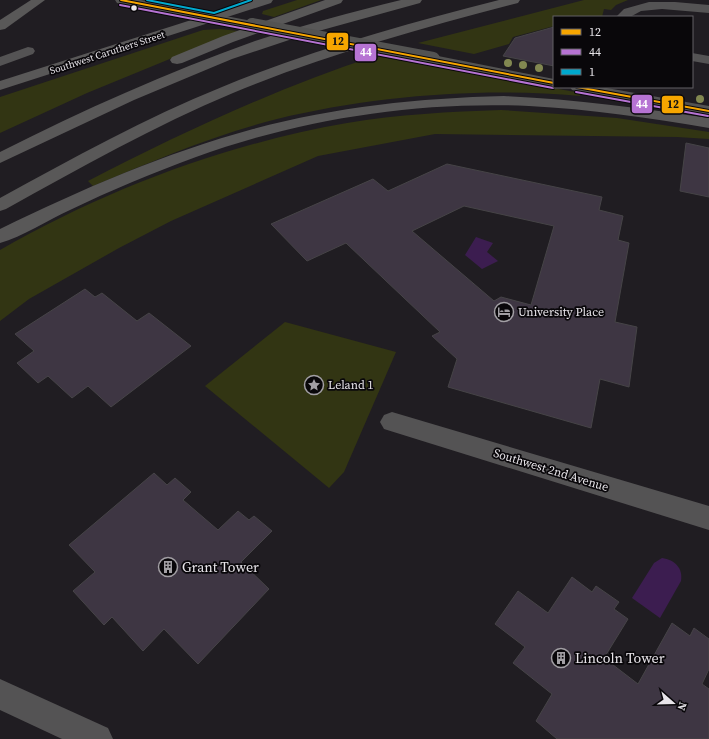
<svg xmlns="http://www.w3.org/2000/svg" width="709" height="739" viewBox="0 0 709 739" font-family="'Source Serif 4',serif">
	<style>
		.green { fill: #323513 }
		.water { fill: #3c1d50 }
		.building { fill: #3e3643; stroke: #464447; fill-rule: evenodd }
		.lines { fill: none; stroke-linecap: round; stroke-linejoin: round }
		.minor { fill: #545354; fill-rule: evenodd }
		.major { fill: #535352; fill-rule: evenodd }
		.highway { fill: #595858; fill-rule: evenodd }
		.major-bridge { stroke: #535352; stroke-width: 14 }
		.bus-1-casing { stroke: #09070a; stroke-width: 4 }
		.bus-2-casing { stroke: #09070a; stroke-width: 4 }
		.bus-3-casing { stroke: #09070a; stroke-width: 4 }
		.bus-1 { stroke: #f7a600; stroke-width: 2 }
		.bus-2 { stroke: #b673d3; stroke-width: 2 }
		.bus-3 { stroke: #00a9ce; stroke-width: 2 }
		.tree { fill: #828851 }
		.bus-dot { fill: #e8e5ea; stroke: #09070a; stroke-width: 1.5 }
		.labels { text-anchor: middle; stroke-width: 3.5; stroke-linejoin: round; paint-order: stroke }
		.far-street-label { font-size: 10px; fill: #e8e5ea; stroke: #09070a }
		.poi-label { font-size: 12px; fill: #e8e5ea; stroke: #09070a; text-anchor: start }
		.street-label { font-size: 12px; fill: #e8e5ea; stroke: #09070a }
		.near-poi-label { font-size: 14px; fill: #e8e5ea; stroke: #09070a; text-anchor: start }
		.line-badge { stroke: #09070a; stroke-width: 1.5 }
		.badge-label { font-size: 11px; text-anchor: middle; font-weight: bold; fill: #fff }
		.pale-badge-label { font-size: 11px; text-anchor: middle; font-weight: bold; fill: #111 }
	</style>
	<rect width="100%" height="100%" fill="#201d22"/>
	<g class="green">
		<path d="M297,0h24l-47,17 -12,-3 1,-3z"/>
		<path d="M584,0h44l-12,5 -5,5 -7,-1 -2,8h-48v9l-41,11 -4,7 -35,10 -56,-11z"/>
		<path d="M220,29l18,2 -151,62 -87,40v-36l203,-67z"/>
		<path d="M375,56l206,37 -1,3c-97,-9 -208,0 -303,23 -63,16 -124,42 -184,67l-5,-5c93,-48 187,-92 287,-125z"/>
		<path d="M501,110l116,8 92,14v7l-32,-2 -242,-3 -117,22 -147,65 -52,27 -90,51 -29,22v-71c107,-61 226,-106 347,-127 51,-9 103,-11 154,-13z"/>
		<path d="M285,322l111,30 -52,120 -15,16 -124,-102z"/>
	</g>
	<g class="water">
		<path d="M476,237l17,6 -6,9 11,9 -16,8 -17,-14z"/>
		<path d="M662,558c13,2 21,10 19,23l-21,37 -28,-20 22,-35z"/>
	</g>
	<g class="building">
		<path d="M554,27v39l-51,-10 12,-18z"/>
		<path d="M686,143l23,5v49l-29,-6z"/>
		<path d="M447,164l155,33 -3,13 24,6 -5,24 11,3 -14,79 22,5 -8,60 -29,-8 -9,49 -143,-41 9,-28 -25,-23 8,-4 -94,-89 -39,18 -36,-37 102,-45 15,12zM464,206l90,20 -23,79 -30,-8 -7,4 -82,-70z"/>
		<path d="M85,289l10,8 7,-4 35,28 12,-8 42,33 -80,61 -23,-21 -16,12 -24,-22 -10,7 -21,-20 17,-12 -19,-17z"/>
		<path d="M154,473l13,12 8,-7 16,14 -8,8 35,30 20,-19 11,9 5,-4 18,15 -31,31 28,27 -71,75 -34,-35 -21,22 -31,-34 -8,8 -31,-34 22,-19 -26,-27z"/>
		<path d="M572,577l20,15 4,-6 23,16 -5,7 14,10 -24,39 34,26 34,-61 18,13 4,-8 15,11v30l-7,15 7,5v50h-152l-21,-18 16,-27 -39,-31 12,-16 -30,-23 23,-33 30,22z"/>
	</g>
	<g class="lines">
		<g class="minor">
			<path d="M649,2h26l34,3v8l-47,-4 -21,2 -11,6h-14l8,-8z"/>
			<path d="M28,47l5,1 2,3 -2,3 -33,12v-9z"/>
			<path d="M692,53l17,3v8l-17,-3z"/>
			<path d="M392,412l317,94v24l-325,-101 -4,-7 4,-7z"/>
			<path d="M0,679l108,49 5,11h-51l-62,-29z"/>
		</g>
		<g class="major">
			<path d="M115,0h26l111,21 5,1 2,3 -2,3 -5,1 -131,-25 -4,-1z"/>
			<path d="M241,0h14l-13,12h-8l-2,-3z"/>
			<path d="M433,55l121,24v8h2h-2l-126,-25 -2,-3 2,-3z"/>
			<path d="M570,87h31l108,19v10l-132,-25 -5,-1z"/>
		</g>
		<g class="highway">
			<path d="M31,0h14l-40,29 -5,1v-10z"/>
			<path d="M254,0h19l-2,3 -271,87v-9z"/>
			<path d="M325,0h18l-2,3 -108,39 -51,21 -5,1 -5,-1 -2,-3 2,-3 51,-21z"/>
			<path d="M401,0h21l-2,3 -116,32 -72,24 -98,41 -134,63v-11c83,-42 168,-80 255,-111 48,-16 97,-29 146,-41z"/>
			<path d="M499,0h21l-2,3c-96,25 -193,52 -285,90 -79,33 -153,75 -227,116l-6,2v-13c73,-40 145,-80 222,-111 90,-37 183,-63 277,-87z"/>
			<path d="M504,96c69,3 137,12 205,22v10c-59,-10 -119,-19 -180,-22 -112,-5 -228,13 -333,51 -43,16 -85,33 -126,53 -22,10 -48,27 -70,33v-14c82,-40 165,-76 253,-100 82,-22 166,-31 251,-33z"/>
		</g>
		<path class="major-bridge" d="M252,25l181,34"/>
		<g class="bus-1-casing">
			<g id="bus-1">
				<path d="M121,0l433,83"/>
				<path d="M577,87l132,24"/>
			</g>
		</g>
		<g class="bus-2-casing">
			<g id="bus-2">
				<path d="M120,5l433,83"/>
				<path d="M576,92l132,24"/>
			</g>
		</g>
		<g class="bus-3-casing">
			<path id="bus-3" d="M147,0l67,13 37,-13"/>
		</g>
		<use href="#bus-1" class="bus-1"/>
		<use href="#bus-2" class="bus-2"/>
		<use href="#bus-3" class="bus-3"/>
	</g>
	<g class="tree">
		<circle cx="508" cy="63" r="4"/>
		<circle cx="523" cy="65" r="4"/>
		<circle cx="539" cy="68" r="4"/>
		<circle cx="700" cy="99" r="4"/>
	</g>
	<defs>
		<g id="hotel-ring" transform="scale(1)"><circle r="9.5" fill="#09070a" stroke="#a29fa4" stroke-width="1.5"/><path d="M-6-4.5h1.5V1H6V5H4.5V3h-9V5H-6ZM-4 0a1.8 1.8 0 1 1 3.6 0ZM.5 0V-2.5h3Q6-2.5 6 0Z" fill="#a29fa4"/></g>
		<g id="sight-ring" transform="scale(1)"><circle r="9.5" fill="#09070a" stroke="#a29fa4" stroke-width="1.5"/><path d="M0-6L1.8-2.2L6-1.7L2.9 1.2L3.7 5.4L0 3.3L-3.7 5.4L-2.9 1.2L-6-1.7L-1.8-2.2Z" fill="#a29fa4"/></g>
		<g id="building-ring" transform="scale(1)"><circle r="9.5" fill="#09070a" stroke="#a29fa4" stroke-width="1.5"/><path d="M-4-6H4V6H1V3H-1V6H-4ZM-2.5-4.3h1.7v1.8h-1.7ZM.8-4.3h1.7v1.8H.8ZM-2.5-1h1.7V.8h-1.7ZM.8-1h1.7V.8H.8Z" fill="#a29fa4"/></g>
	</defs>
	<g fill-rule="evenodd">
		<use href="#hotel-ring" x="504" y="312"/>
		<use href="#sight-ring" x="314" y="385"/>
		<use href="#building-ring" x="168" y="567"/>
		<use href="#building-ring" x="561" y="658"/>
	</g>
	<circle class="bus-dot" cx="134" cy="8" r="3.5"/>
	<g class="labels">
		<g class="far-street-label">
			<text transform="translate(107 52) rotate(-18)" y="4">Southwest Caruthers Street</text>
		</g>
		<g class="poi-label">
			<text x="518" y="316">University Place</text>
			<text x="328" y="389">Leland 1</text>
		</g>
		<g class="street-label">
			<text transform="translate(551 470) rotate(17)" y="4">Southwest 2nd Avenue</text>
		</g>
		<g class="near-poi-label">
			<text x="182" y="572">Grant Tower</text>
			<text x="575" y="663">Lincoln Tower</text>
		</g>
	</g>
	<g class="line-badge">
		<rect x="326" y="32" width="23" height="19" rx="4" fill="#f7a600"/>
		<rect x="354" y="43" width="23" height="19" rx="4" fill="#b673d3"/>
		<rect x="631" y="94" width="22" height="20" rx="4" fill="#b673d3"/>
		<rect x="661" y="95" width="23" height="19" rx="4" fill="#f7a600"/>
	</g>
	<g class="badge-label">
		<text x="366" y="56">44</text>
		<text x="642" y="108">44</text>
	</g>
	<g class="pale-badge-label">
		<text x="338" y="45">12</text>
		<text x="673" y="108">12</text>
	</g>
	<rect x="553" y="16" width="140" height="72" fill="#09070a" stroke="#626064"/>
	<rect x="561" y="29" width="20" height="6" fill="#f7a600" stroke="#626064"/>
	<text x="589" y="36" font-size="12" fill="#e8e5ea">12</text>
	<rect x="561" y="49" width="20" height="6" fill="#b673d3" stroke="#626064"/>
	<text x="589" y="56" font-size="12" fill="#e8e5ea">44</text>
	<rect x="561" y="69" width="20" height="6" fill="#00a9ce" stroke="#626064"/>
	<text x="589" y="76" font-size="12" fill="#e8e5ea">1</text>
	<g transform="translate(673 703) rotate(110)" stroke="#09070a" stroke-width="3" paint-order="stroke">
	<path d="M0-3L7 15L0 10L-7 15Z" fill="#e8e5ea"/>
	<text y="-6" font-size="11" font-weight="bold" text-anchor="middle" fill="#e8e5ea">N</text>
	</g>
</svg>
